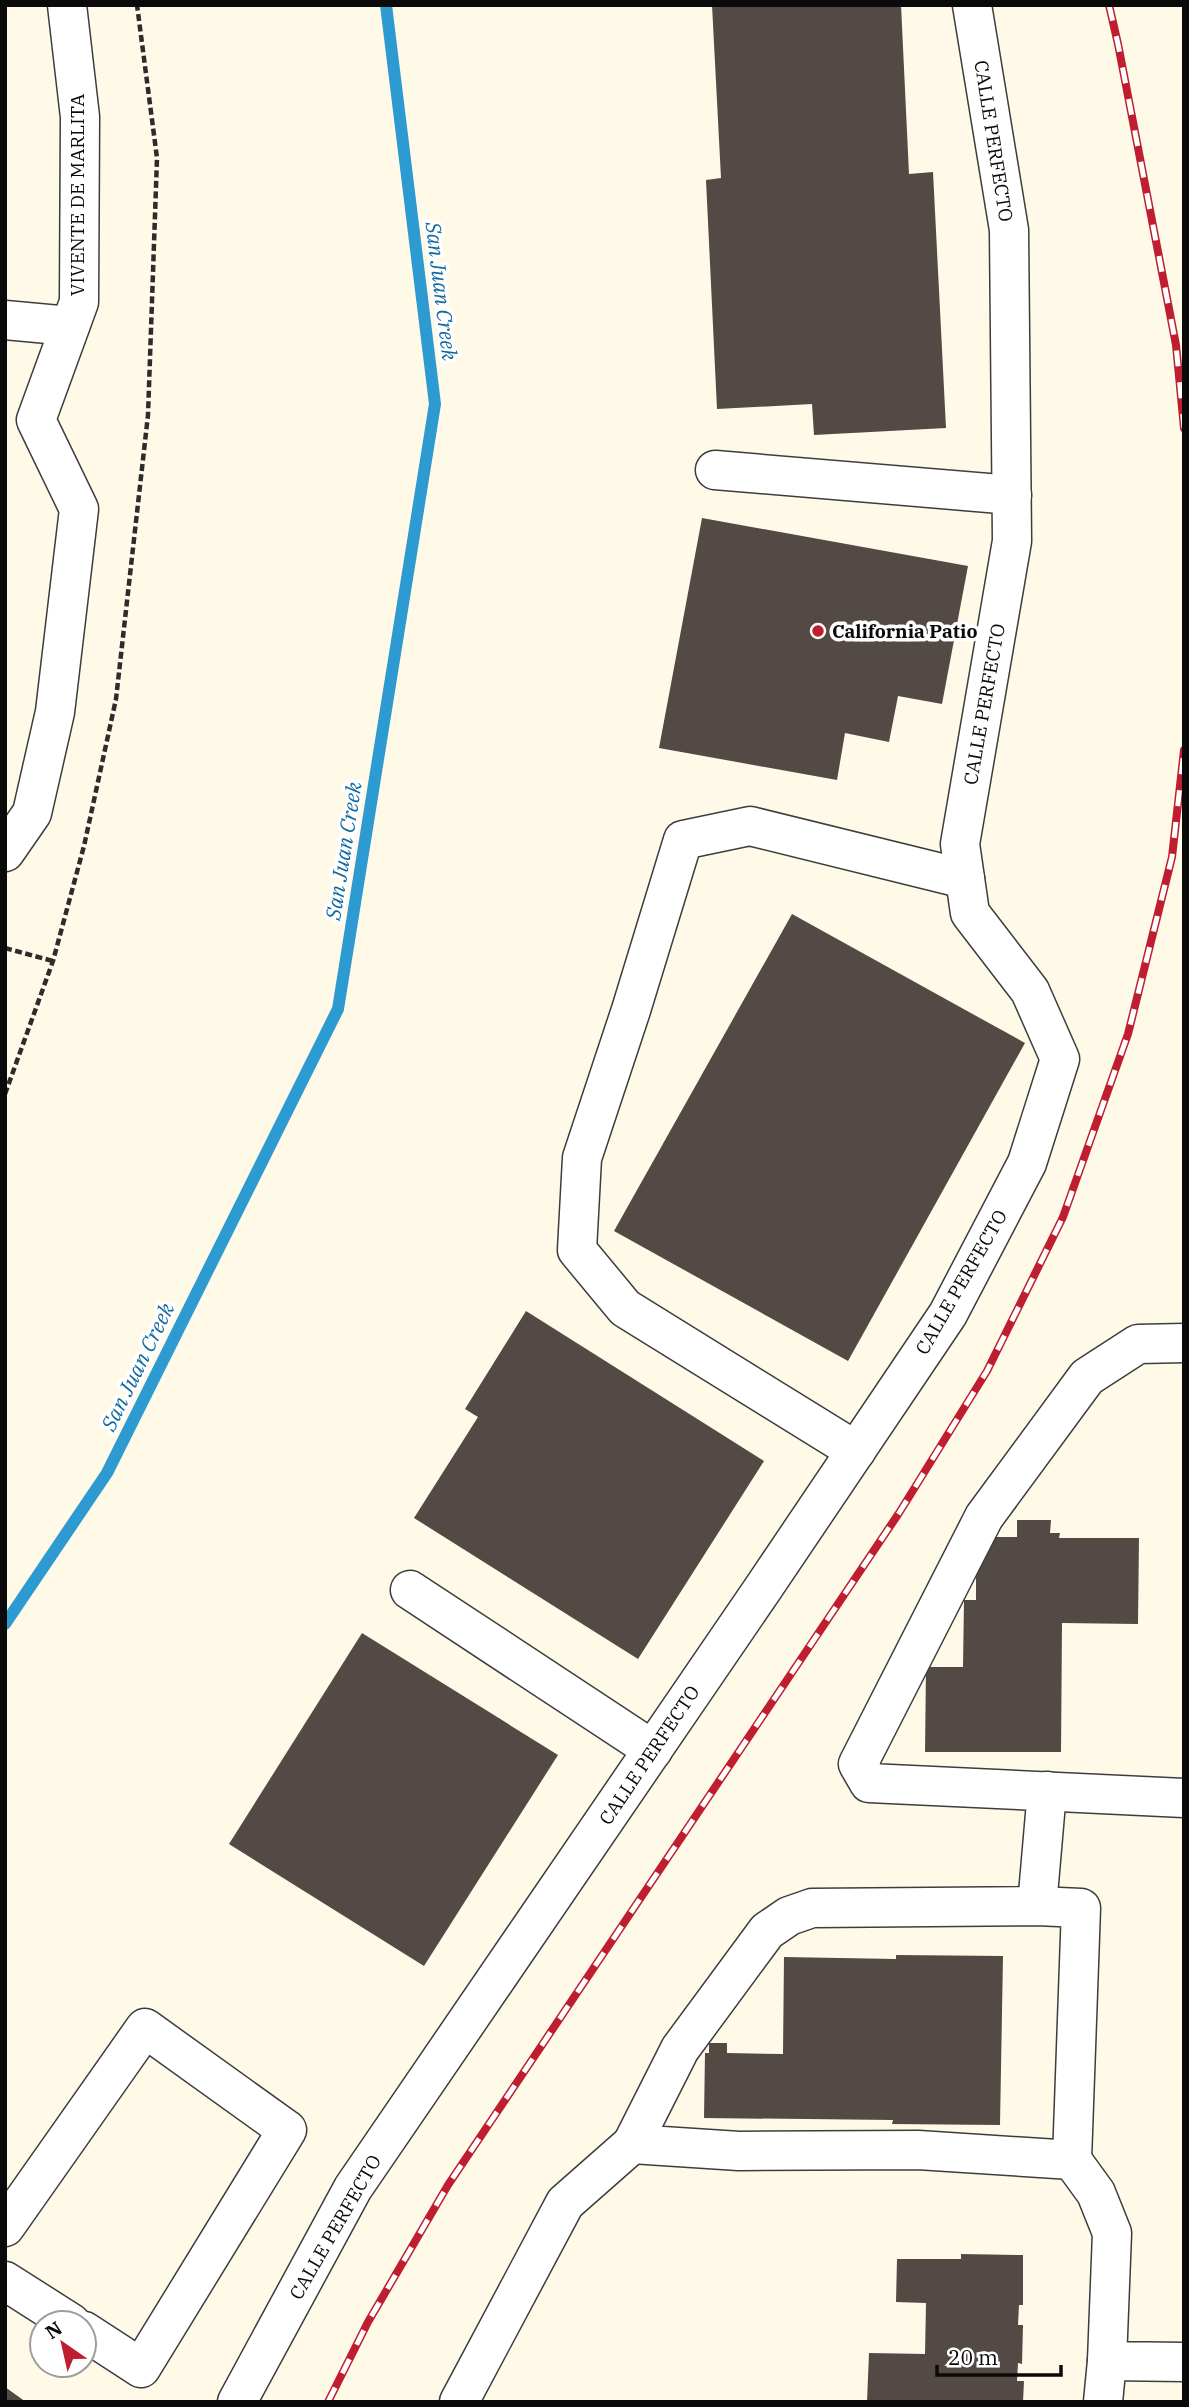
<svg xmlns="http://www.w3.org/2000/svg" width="1189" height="2407" viewBox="0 0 1189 2407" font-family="'IBM Plex Serif',serif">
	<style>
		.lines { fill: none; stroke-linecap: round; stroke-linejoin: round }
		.stream { stroke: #2e9ad2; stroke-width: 12 }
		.building { fill: #534a46 }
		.minor-casing { stroke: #3d3d3d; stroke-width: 41 }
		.path { stroke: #2c2c2c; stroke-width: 4.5; stroke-dasharray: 7 3.5; stroke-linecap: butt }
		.minor { stroke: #fff; stroke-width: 38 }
		.rail-casing { stroke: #be1e2f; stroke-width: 8 }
		.rail { stroke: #fff; stroke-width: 5; stroke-dasharray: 16; stroke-linecap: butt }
		.poi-dot { fill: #be1e2f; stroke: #fff; stroke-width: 2.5 }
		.labels { text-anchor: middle; stroke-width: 7; stroke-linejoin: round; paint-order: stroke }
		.street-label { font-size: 19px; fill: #0a0a0a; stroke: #fff }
		.poi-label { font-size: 19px; font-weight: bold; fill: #0a0a0a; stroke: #fff; text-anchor: start }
		.water-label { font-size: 21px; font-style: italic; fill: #11699e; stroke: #fff }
	</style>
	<rect width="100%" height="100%" fill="#fff9e7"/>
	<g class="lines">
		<path class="stream" d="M5,1624l102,-151 231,-464 97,-605 -49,-399"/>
	</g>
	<g class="building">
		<path d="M712,5h189l8,169 24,-2 13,256 -132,7 -2,-31 -95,5 -11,-229 15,-2z"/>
		<path d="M702,518l266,48 -26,138 -44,-8 -9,46 -44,-9 -8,47 -178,-32z"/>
		<path d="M792,914l233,129 -177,318 -234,-130z"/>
		<path d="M526,1311l238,150 -126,198 -224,-141 64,-101 -13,-8z"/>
		<path d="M1017,1520h34l-1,13h10l-1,5h80l-1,86 -76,-1 -1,129h-136l1,-85h37l1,-67h12v-63h41z"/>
		<path d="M362,1633l196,122 -134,211 -195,-122z"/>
		<path d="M896,1955l107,1 -3,169 -108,-1 1,-4 -189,-2 1,-65h4v-10h18v10l56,1 1,-97 112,2z"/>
		<path d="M961,2254l62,1v50h-4l-1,20h5l-1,39 -4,-1 -1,18h7l-1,21h-156l2,-49 56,1 1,-51 -30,-1 1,-43h64z"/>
		<path d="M5,2387l21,15h-21z"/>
	</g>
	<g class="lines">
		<g class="minor-casing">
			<g id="minor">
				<path d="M5,320l65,6"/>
				<path d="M715,470l297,25"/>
				<path d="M5,852l27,-39 23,-101 24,-203 -43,-89 43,-118 1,-185 -13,-112"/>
				<path d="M1184,1343l-46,1 -51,33 -103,140 -126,247 11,19 315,15"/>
				<path d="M856,1451l-231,-143 -48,-58 5,-92 49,-148 52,-170 67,-14 215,53"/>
				<path d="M410,1590l243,160"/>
				<path d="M1037,1906l-225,2 -23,8 -22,15 -87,118 -48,95 107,7 179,-1 154,10 9,-252 -44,-2 10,-115"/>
				<path d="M1072,2160l24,33 16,40 -5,128 77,1"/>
				<path d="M5,2227l140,-199 142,102 -146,238 -57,-37"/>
				<path d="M5,2281l66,42"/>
				<path d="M237,2402l116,-214 411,-601 184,-273 79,-151 33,-104 -30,-68 -60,-78 -10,-69 52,-303 -3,-311 -37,-225"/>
				<path d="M459,2402l106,-199 67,-59"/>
				<path d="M1103,2402l4,-41"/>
			</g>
		</g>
		<g class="path">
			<path d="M5,948l48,13"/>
			<path d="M5,1094l48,-133 31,-115 32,-147 32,-284 9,-257 -20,-153"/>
		</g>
		<use href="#minor" class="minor"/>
		<g class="rail-casing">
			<g id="rail">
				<path d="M1109,5l9,39 58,301 8,83"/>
				<path d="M328,2402l40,-80 80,-137 451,-672 88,-142 76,-154 65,-183 44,-177 12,-107"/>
			</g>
		</g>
		<use href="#rail" class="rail"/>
	</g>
	<circle class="poi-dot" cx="818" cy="631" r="7"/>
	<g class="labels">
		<g class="street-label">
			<text transform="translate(994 141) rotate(81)" y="7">CALLE PERFECTO</text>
			<text transform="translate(77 195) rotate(-90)" y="7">VIVENTE DE MARLITA</text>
			<text transform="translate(984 704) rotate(-80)" y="7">CALLE PERFECTO</text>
			<text transform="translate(961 1282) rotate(-60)" y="7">CALLE PERFECTO</text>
			<text transform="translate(649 1755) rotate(-56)" y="7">CALLE PERFECTO</text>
			<text transform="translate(335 2227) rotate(-60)" y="7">CALLE PERFECTO</text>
		</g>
		<g class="poi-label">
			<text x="832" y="638">California Patio</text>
		</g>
		<g class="water-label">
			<text transform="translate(441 291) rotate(83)" y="7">San Juan Creek</text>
			<text transform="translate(344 851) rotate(-81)" y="7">San Juan Creek</text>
			<text transform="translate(138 1367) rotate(-64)" y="7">San Juan Creek</text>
		</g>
	</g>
	<rect width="1189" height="2407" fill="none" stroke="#0a0a0a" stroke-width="14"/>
	<g transform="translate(63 2344) rotate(326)"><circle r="33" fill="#ffffff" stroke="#9d9d9d" stroke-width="2"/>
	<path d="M0-5L12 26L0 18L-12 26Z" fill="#be1e2f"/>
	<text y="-10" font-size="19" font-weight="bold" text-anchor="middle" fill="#0a0a0a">N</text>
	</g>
	<path d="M937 2365v10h124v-10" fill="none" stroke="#0a0a0a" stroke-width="3.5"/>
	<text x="948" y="2365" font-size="21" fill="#0a0a0a" stroke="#ffffff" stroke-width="5" paint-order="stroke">20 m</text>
</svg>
